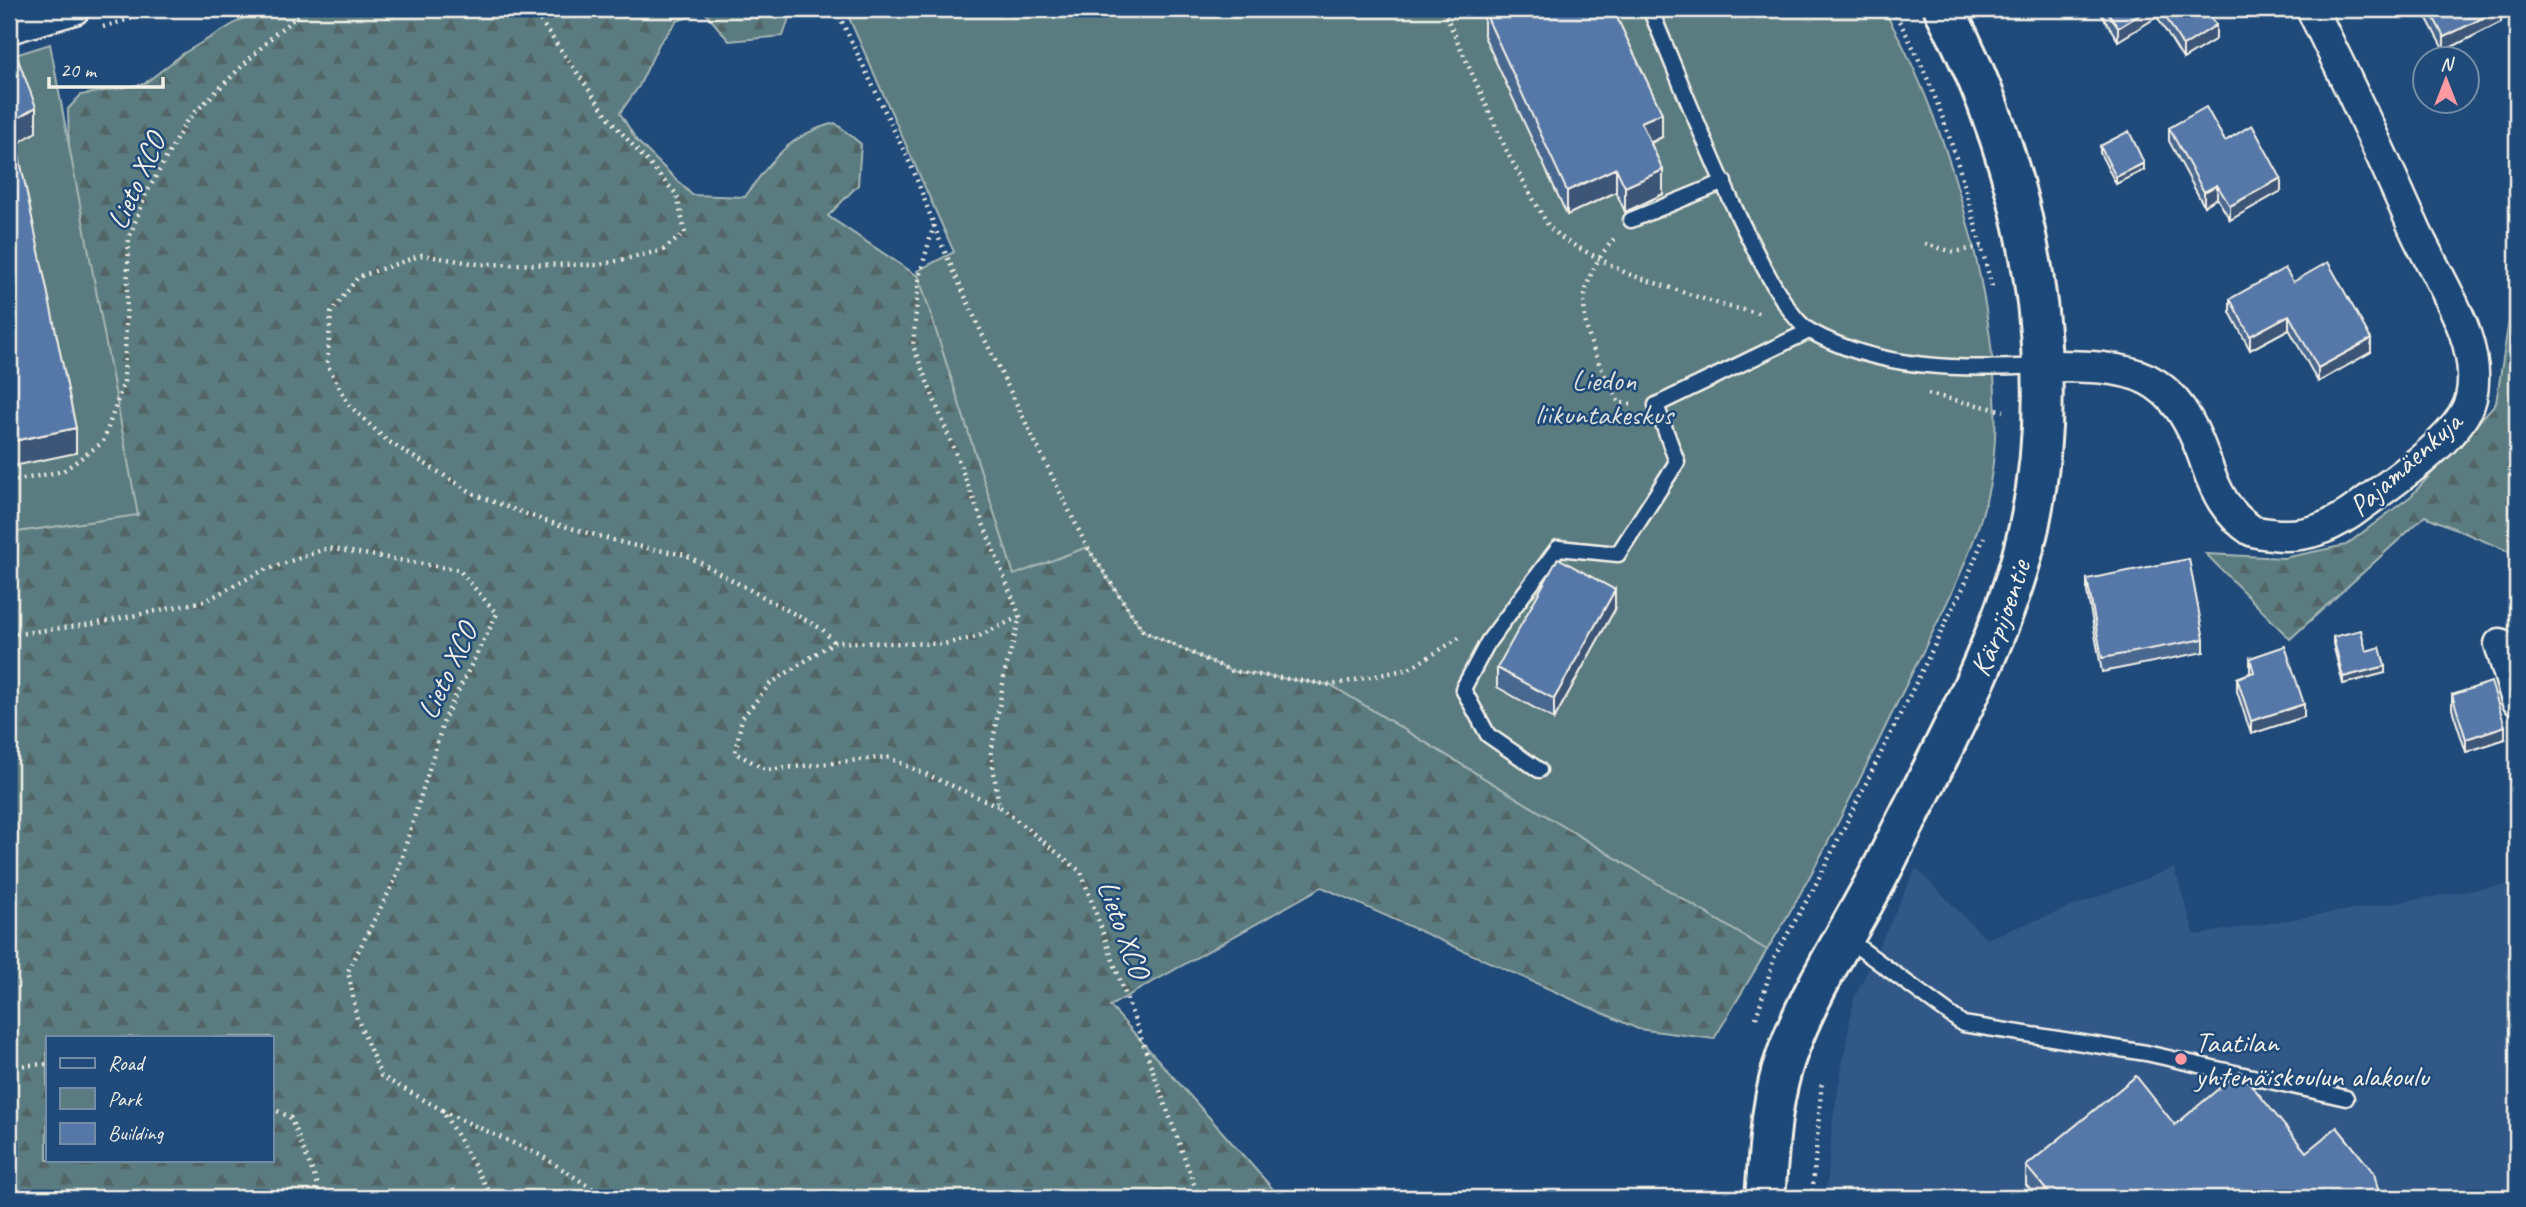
<svg xmlns="http://www.w3.org/2000/svg" width="2526" height="1207" viewBox="0 0 2526 1207" font-family="Caveat,sans-serif">
	<style>
		.built { fill: #305888 }
		.forest { fill: url(#forest-firs); stroke: #a7b6b4; stroke-width: 2; fill-rule: evenodd }
		.green { fill: #5a7c81; stroke: #a7b6b4; stroke-width: 2 }
		.lines { fill: none; stroke-linecap: round; stroke-linejoin: round }
		.lane-casing { stroke: #f4f1e8; stroke-width: 19 }
		.street-casing { stroke: #f4f1e8; stroke-width: 35 }
		.secondary-casing { stroke: #f4f1e8; stroke-width: 44 }
		.path { stroke: #f4f1e8; stroke-width: 4.5; stroke-dasharray: 2 5; stroke-linecap: butt }
		.lane { stroke: #1f4a7a; stroke-width: 14 }
		.street { stroke: #1f4a7a; stroke-width: 30 }
		.secondary { stroke: #1f4a7a; stroke-width: 38 }
		.wall { fill: #4a6790; stroke: #f4f1e8; stroke-width: 2 }
		.shaded-wall { fill: #3c5476; stroke: #f4f1e8; stroke-width: 2 }
		.building { fill: #5678a8; stroke: #f4f1e8; stroke-width: 2 }
		.poi-dot { fill: #ff9aa2; stroke: #1f4a7a; stroke-width: 2.5 }
		.labels { text-anchor: middle; stroke-width: 5; stroke-linejoin: round; paint-order: stroke }
		.street-label { font-size: 30px; fill: #f4f1e8; stroke: #1f4a7a }
		.park-label { font-size: 30px; fill: #dddfd9; stroke: #1f4a7a }
		.poi-label { font-size: 30px; fill: #f4f1e8; stroke: #1f4a7a; text-anchor: start }
	</style>
	<defs>
		<pattern id="forest-firs" width="22" height="20" patternUnits="userSpaceOnUse" patternTransform="scale(1.75)"><rect width="22" height="20" fill="#5a7c81"/><path d="M5 1l3.5 6h-7zM16 11l3.5 6h-7z" fill="#526566"/></pattern>
	</defs>
	<rect width="100%" height="100%" fill="#1f4a7a"/>
	<filter id="ink" filterUnits="userSpaceOnUse"><feTurbulence type="fractalNoise" baseFrequency=".0143" numOctaves="2"/><feDisplacementMap in="SourceGraphic" scale="14" xChannelSelector="R" yChannelSelector="G"/><feConvolveMatrix kernelMatrix="1 2 1 2 8 2 1 2 1" color-interpolation-filters="sRGB"/></filter>
	<g filter="url(#ink)">
		<path class="built" d="M1916,868l70,71 188,-71 21,67 322,-52v315h-691l7,-80 21,-119z"/>
		<g class="forest">
			<path d="M259,9h533l-9,27 -54,5 -25,-30 -27,10 -18,23 -20,42 -19,27 17,28 55,54 53,2c25,-36 45,-63 90,-74l26,21 -3,41 -30,31 91,61 95,297 73,-27 56,84 89,40 99,14 436,265 -53,89 -76,-10 -316,-142 -212,119 171,192h-1272v-665l128,-18 -68,-367 -1,-39 13,-14 63,-11 40,-31zM47,1037h224v123h-224z"/>
			<path d="M2515,282l2,6v267l-92,-39 -135,123 -84,-85 78,4 62,-13 65,-49 85,-93z"/>
		</g>
		<g class="green">
			<path d="M845,9h1038c68,114 130,335 108,468 -13,74 -53,143 -86,210 -44,89 -85,178 -138,263l-436,-265 -99,-14 -89,-40 -56,-84 -73,28 -97,-304 37,-19z"/>
			<path d="M50,44l88,471 -129,18v-476z"/>
		</g>
		<g class="lines">
			<g class="lane-casing">
				<g id="lane">
					<path d="M1650,9c25,58 116,297 160,322 69,39 153,39 229,35"/>
					<path d="M1631,220l93,-38"/>
					<path d="M1539,770l-51,-35 -25,-46 25,-47 70,-94 60,6 59,-92 -21,-57 153,-74"/>
					<path d="M1846,938l117,86 183,29 200,45"/>
				</g>
			</g>
			<g class="street-casing">
				<g id="street">
					<path d="M9,28l65,-19"/>
					<path d="M2041,366c95,0 133,2 166,100 9,26 20,48 44,64 5,3 14,3 20,4 36,5 64,-8 92,-30 31,-23 99,-68 108,-106 13,-57 -34,-119 -56,-168 -33,-75 -67,-148 -103,-221"/>
					<path d="M2500,644l17,56"/>
				</g>
			</g>
			<g class="secondary-casing">
				<g id="secondary">
					<path id="s1" d="M1765,1198c4,-47 5,-98 22,-144 25,-70 68,-130 101,-197 48,-97 105,-197 134,-301 48,-177 8,-388 -78,-547"/>
				</g>
			</g>
			<g class="path">
				<path d="M532,9l80,113 65,73 8,38 -22,17 -63,15 -122,-1 -56,-9 -64,22 -27,36 -4,51 22,41 37,35 90,55 66,25 89,25 55,10 136,74 12,13"/>
				<path d="M836,9l78,163 26,69 43,95 104,211 56,84 89,40 99,14 78,-16 50,-31"/>
				<path d="M1443,9l66,147 40,71 17,14 62,33 97,32 34,7"/>
				<path d="M1892,9c53,87 74,185 101,281"/>
				<path d="M103,27l59,-18"/>
				<path d="M934,225l-15,52 -6,69 107,271 -15,55 -14,81 8,53 82,66 118,326"/>
				<path d="M1614,239c-52,59 -26,104 5,164l14,1"/>
				<path d="M1925,244l29,8 27,-5"/>
				<path d="M1928,394l76,17"/>
				<path d="M9,482l54,-11 40,-29 21,-60 5,-144 16,-42 42,-76 89,-87 31,-24"/>
				<path d="M9,635l84,-11 112,-23 57,-30 66,-23 131,22 38,44 -52,103 -50,163 -47,91 9,47 24,58 61,34 51,88"/>
				<path d="M998,806l-111,-49 -120,13 -32,-17 7,-35 28,-34 64,-42 110,2 33,-7 42,-20"/>
				<path d="M1756,1018l19,-62 39,-68 150,-302 20,-49"/>
				<path d="M9,1066l38,-2"/>
				<path d="M271,1108l19,9 28,68 -5,13"/>
				<path d="M442,1111l100,45 65,42"/>
				<path d="M1812,1198l10,-118"/>
			</g>
			<use href="#lane" class="lane"/>
			<use href="#street" class="street"/>
			<use href="#secondary" class="secondary"/>
		</g>
		<g class="wall">
			<path d="M2098,9h108l10,30 -33,20 -26,-42 -39,24z"/>
			<path d="M2422,9h79v13l-57,29z"/>
			<path d="M1484,11l178,126 -11,6 12,51 -38,18 -9,-20 -49,23 -83,-179z"/>
			<path d="M2169,128l56,13 56,50 -51,29 -13,-22 -13,8 -35,-65z"/>
			<path d="M2100,146l44,24 -28,14 -16,-31z"/>
			<path d="M2293,282l78,70 -53,30 -29,-53 -39,21 -20,-38v-13z"/>
			<path d="M2087,579l117,60v13l-102,20 -15,-80z"/>
			<path d="M1615,609l-61,110 -57,-32v-19z"/>
			<path d="M2333,637l33,14 19,22 -42,11 -10,-40z"/>
			<path d="M2250,658l54,59 -53,17 -14,-43v-13l13,-5z"/>
			<path d="M2452,695l53,44 -39,13 -14,-43z"/>
			<path d="M2175,1125l131,27 74,46h-342l-12,-13v-19z"/>
		</g>
		<g class="shaded-wall">
			<path d="M2149,9h8v8l-39,24v-13z"/>
			<path d="M2501,9v13l-57,29v-14z"/>
			<path d="M2216,25v14l-33,20v-13z"/>
			<path d="M36,107v25l-24,15v-25z"/>
			<path d="M1662,113v24l-21,10v-25z"/>
			<path d="M2144,163v7l-28,14v-7z"/>
			<path d="M1616,168v24l-49,23v-24z"/>
			<path d="M1663,170v24l-38,18v-25z"/>
			<path d="M2281,178v13l-51,29v-14z"/>
			<path d="M2217,185v13l-13,8v-14z"/>
			<path d="M2289,315v14l-39,21v-14z"/>
			<path d="M2371,339v13l-53,30v-14z"/>
			<path d="M76,428v25l-67,14v-25z"/>
			<path d="M1615,590v19l-61,110v-20z"/>
			<path d="M2385,666v7l-42,11v-7z"/>
			<path d="M2304,704v13l-53,17v-13z"/>
			<path d="M2505,726v13l-39,13v-13z"/>
		</g>
		<g class="building">
			<path d="M1490,9h123l49,104 -21,9 22,48 -38,17 -9,-19 -49,23 -83,-180z"/>
			<path d="M2106,9h43l-31,19z"/>
			<path d="M2161,9h45l10,16 -33,21z"/>
			<path d="M2429,9h72l-57,28z"/>
			<path d="M16,54l20,53 -24,15 64,306 -67,14v-385z"/>
			<path d="M2206,107l19,34 27,-16 29,53 -51,28 -13,-21 -13,7 -35,-64z"/>
			<path d="M2129,131l15,32 -28,14 -16,-31z"/>
			<path d="M2328,262l43,77 -53,29 -29,-53 -39,21 -20,-37 55,-31 8,14z"/>
			<path d="M1558,558l57,32 -61,109 -57,-31z"/>
			<path d="M2189,559l15,80 -102,19 -15,-79z"/>
			<path d="M2361,630l5,21 14,-4 5,19 -42,11 -10,-40z"/>
			<path d="M2285,646l19,58 -53,17 -14,-43 17,-6 -4,-14z"/>
			<path d="M2491,682l14,44 -39,13 -14,-44z"/>
			<path d="M2240,1071l66,81 31,-25 37,46 6,25h-327l-27,-32 110,-90 39,49z"/>
		</g>
	</g>
	<circle class="poi-dot" cx="2181" cy="1059" r="7"/>
	<g class="labels">
		<g class="street-label">
			<text transform="translate(136 181) rotate(-66)" y="10">Lieto XCO</text>
			<text transform="translate(2405 464) rotate(-42)" y="10">Pajamäenkuja</text>
			<text dy="10" stroke="none"><textPath href="#s1" startOffset="632">Kärpijoentie</textPath></text>
			<text transform="translate(447 671) rotate(-65)" y="10">Lieto XCO</text>
			<text transform="translate(1124 929) rotate(70)" y="10">Lieto XCO</text>
		</g>
		<g class="park-label">
			<text x="1604" y="390">Liedon<tspan x="1604" dy="34">liikuntakeskus</tspan></text>
		</g>
		<g class="poi-label">
			<text x="2195" y="1052">Taatilan<tspan x="2195" dy="34">yhtenäiskoulun alakoulu</tspan></text>
		</g>
	</g>
	<rect width="2526" height="1207" fill="none" stroke="#1f4a7a" stroke-width="35"/>
	<rect x="18" y="18" width="2491" height="1172" fill="none" stroke="#f4f1e8" stroke-width="2.5" filter="url(#ink)"/>
	<rect x="46" y="1036" width="228" height="126" fill="#1f4a7a" stroke="#748da6" stroke-width="2"/>
	<rect x="60" y="1058" width="35" height="10" fill="#1f4a7a" stroke="#748da6" stroke-width="2"/>
	<text x="108" y="1070" font-size="21" fill="#f4f1e8">Road</text>
	<rect x="60" y="1088" width="35" height="21" fill="#5a7c81" stroke="#748da6" stroke-width="2"/>
	<text x="108" y="1106" font-size="21" fill="#f4f1e8">Park</text>
	<rect x="60" y="1123" width="35" height="21" fill="#5678a8" stroke="#748da6" stroke-width="2"/>
	<text x="108" y="1140" font-size="21" fill="#f4f1e8">Building</text>
	<g transform="translate(2446 80)"><circle r="33" fill="#1f4a7a" stroke="#748da6" stroke-width="2"/>
	<path d="M0-5L12 26L0 18L-12 26Z" fill="#ff9aa2"/>
	<text y="-10" font-size="19" font-weight="bold" text-anchor="middle" fill="#f4f1e8">N</text>
	</g>
	<path d="M49 77v10h114v-10" fill="none" stroke="#f4f1e8" stroke-width="3.5"/>
	<text x="60" y="77" font-size="21" fill="#f4f1e8" stroke="#1f4a7a" stroke-width="5" paint-order="stroke">20 m</text>
</svg>
